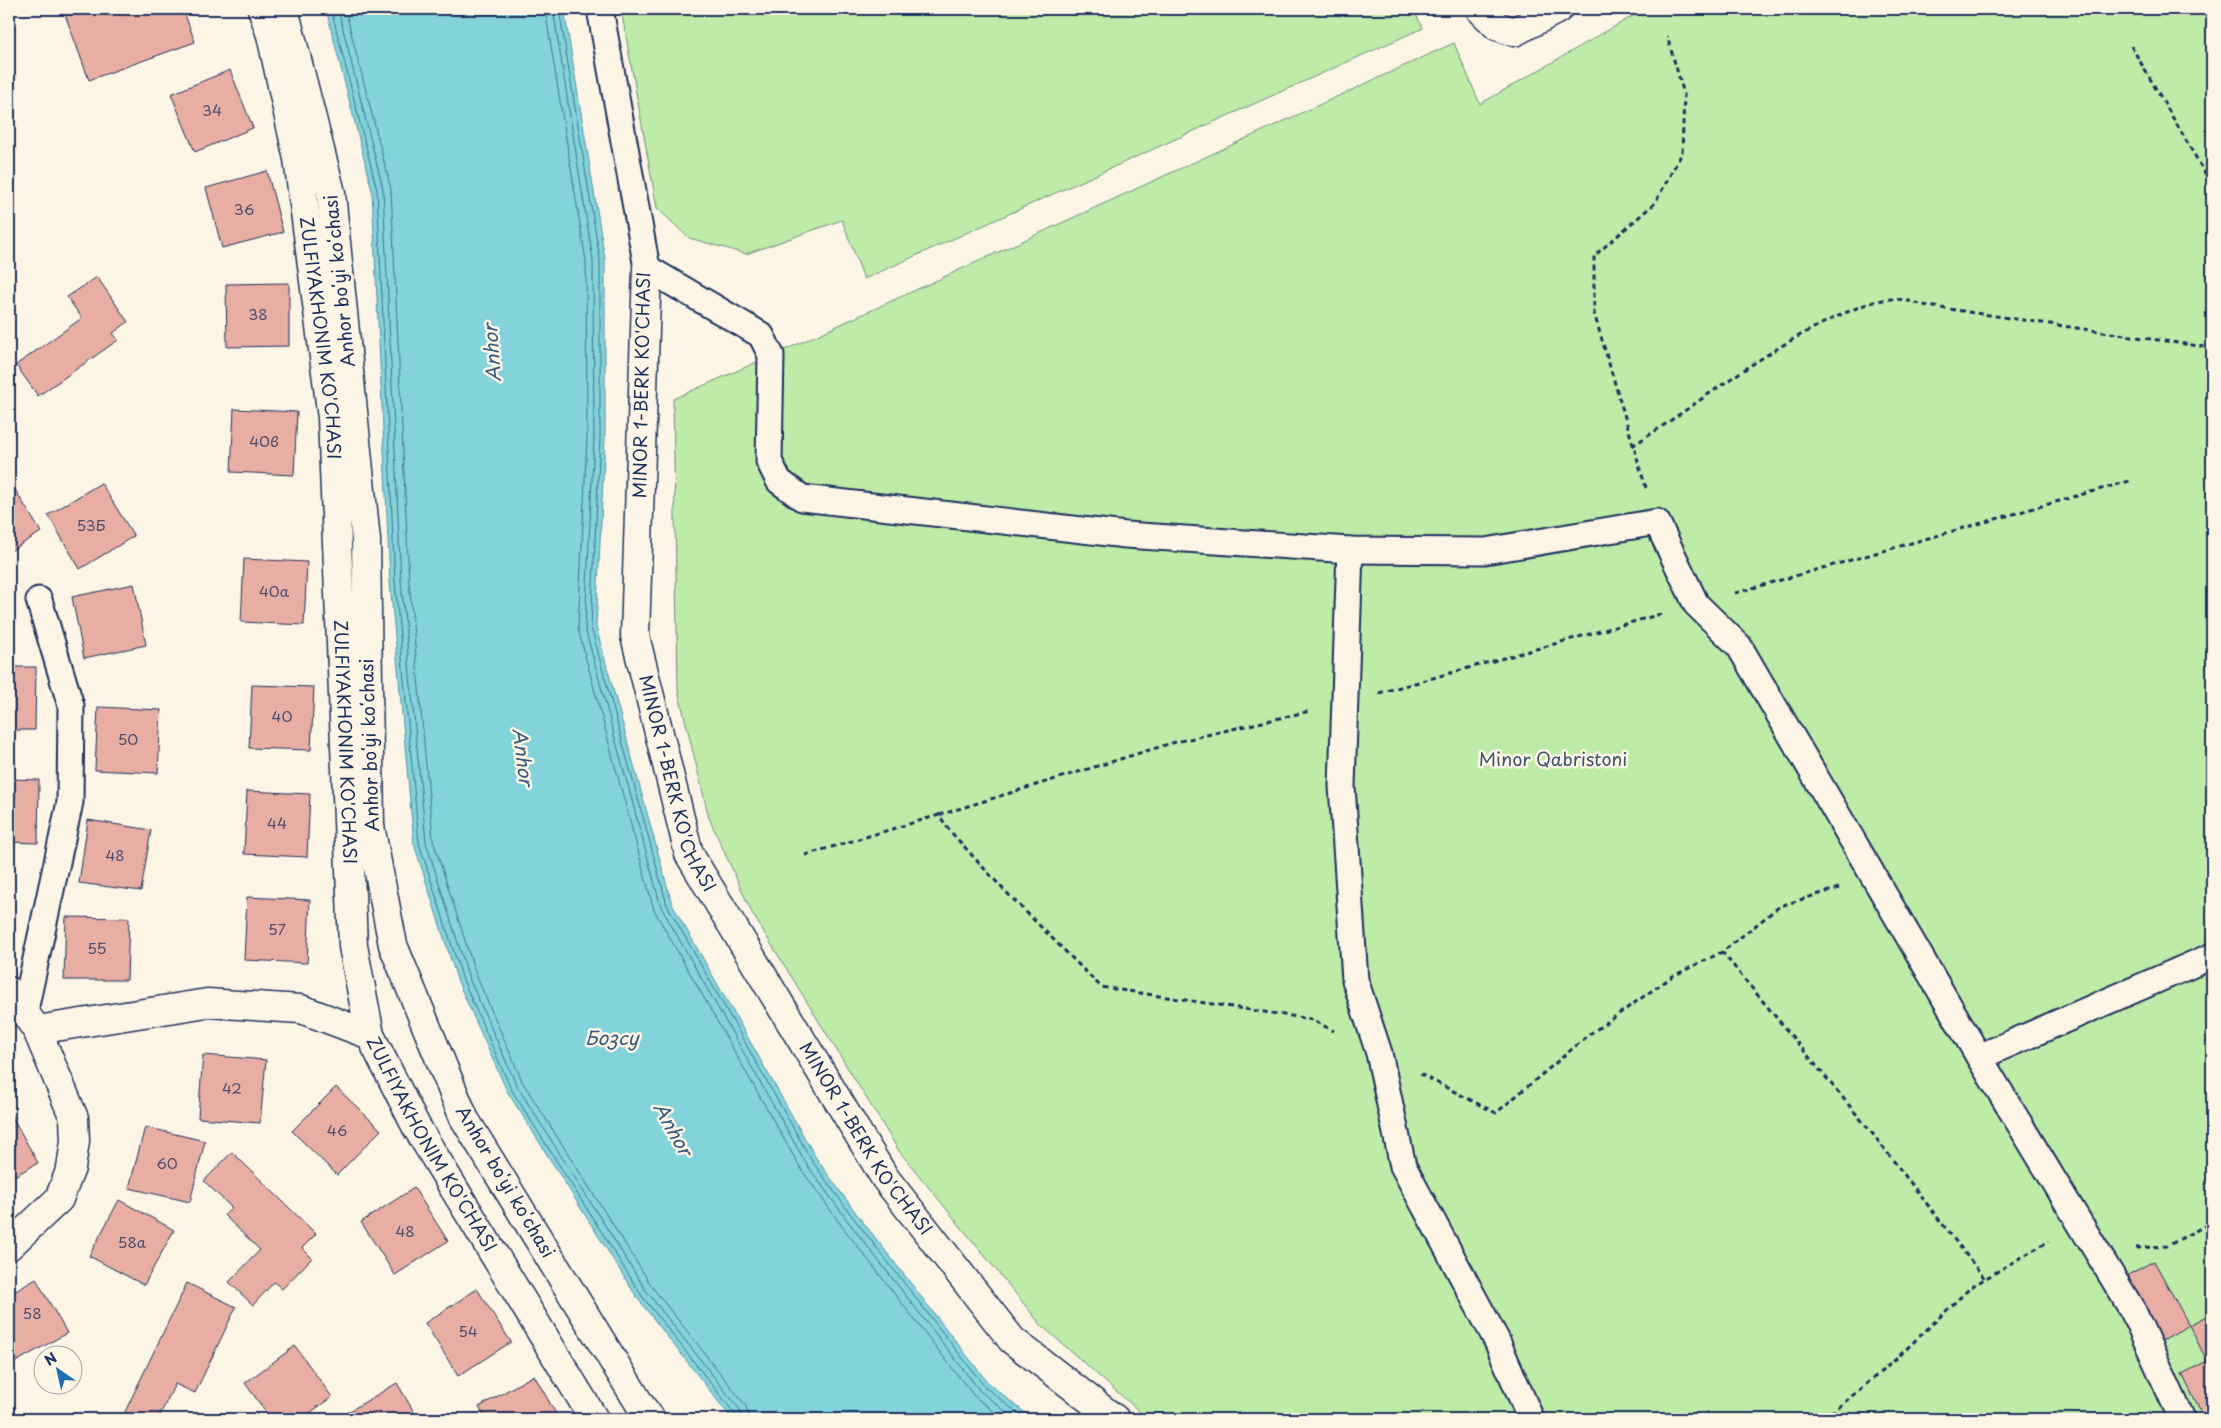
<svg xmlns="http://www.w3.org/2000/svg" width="2221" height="1428" viewBox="0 0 2221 1428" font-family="'Playpen Sans',sans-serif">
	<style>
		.green { fill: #beeba8; stroke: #6c8d83 }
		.water { fill: #82d3da; stroke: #5991a8 }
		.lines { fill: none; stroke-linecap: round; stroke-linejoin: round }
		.shore { stroke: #447190; stroke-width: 1 }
		.building { fill: #e8aea4; stroke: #1b2f5e }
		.service-casing { stroke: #1b2f5e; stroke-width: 29 }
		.pedestrian-casing { stroke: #1b2f5e; stroke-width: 31 }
		.minor-casing { stroke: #1b2f5e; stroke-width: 31 }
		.path { stroke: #1b2f5e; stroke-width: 3; stroke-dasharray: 5 4; stroke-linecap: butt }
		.service { stroke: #fcf5e5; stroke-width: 25 }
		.pedestrian { stroke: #fcf5e5; stroke-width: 28 }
		.minor { stroke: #fcf5e5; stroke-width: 28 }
		.labels { text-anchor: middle; stroke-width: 5; stroke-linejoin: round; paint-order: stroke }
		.number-label { font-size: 15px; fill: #4e4f70 }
		.street-label { font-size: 18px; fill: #1b2f5e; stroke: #fcf5e5 }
		.park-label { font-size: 18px; fill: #3c556d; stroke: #fcf5e5 }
		.water-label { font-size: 19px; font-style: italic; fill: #35587d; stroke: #fcf5e5 }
	</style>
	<rect width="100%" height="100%" fill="#fcf5e5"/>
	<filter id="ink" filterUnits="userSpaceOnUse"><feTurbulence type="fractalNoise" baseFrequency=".02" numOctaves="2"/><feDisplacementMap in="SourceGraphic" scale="10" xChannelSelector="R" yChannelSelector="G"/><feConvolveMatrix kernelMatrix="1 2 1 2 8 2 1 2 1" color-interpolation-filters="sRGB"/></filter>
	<g filter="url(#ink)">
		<g class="green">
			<path d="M621,9h792l10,19 -559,251 -22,-59 -96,34 -57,-16 -32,-30z"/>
			<path d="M1645,9h567v1410h-1064l-106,-93 -143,-175 -147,-238 -43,-95 -31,-128 -5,-291 127,-56 654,-300 26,61z"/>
		</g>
		<path class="water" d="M326,9h238l41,250v178l-9,190 76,277 144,254 40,55 133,171 44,35h-301l-94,-120 -131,-208 -49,-109 -44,-138 -24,-262 -18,-392z"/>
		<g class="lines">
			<g class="shore">
				<path d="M331,9l46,181 18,392 24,261 44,137 48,109 131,207 93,118 1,5"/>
				<path d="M338,9l45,180 18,392 25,261 43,136 48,108 130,206 93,118 2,9"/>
				<path d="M345,9l46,180 18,392 24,259 43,135 47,108 130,205 93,118 4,13"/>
				<path d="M545,9l41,252 1,176 -9,192 76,281 147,259 40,56 133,171 29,23"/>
				<path d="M553,9l40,251 1,177 -9,191 76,279 146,258 40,55 133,171 35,28"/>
				<path d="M559,9l41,251v177l-9,190 76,278 145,256 40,55 133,171 40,32"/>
			</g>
		</g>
		<g class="building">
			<path d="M63,9h120l12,33 -106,38z"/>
			<path d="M230,70l23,58 -58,24 -24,-58z"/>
			<path d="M267,171l16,61 -61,16 -16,-60z"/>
			<path d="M97,277l31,45 -15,11 5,7 -80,56 -22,-31 66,-47 -15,-21z"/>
			<path d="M289,283v63l-62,1 -1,-63z"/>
			<path d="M234,409l63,3 -3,63 -63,-3z"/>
			<path d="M9,453l5,7 -5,4z"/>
			<path d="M9,480l32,52 -32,20z"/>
			<path d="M101,483l33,53 -54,33 -32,-54z"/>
			<path d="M244,559l63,3 -3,63 -63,-3z"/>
			<path d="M134,584l12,61 -62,13 -12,-61z"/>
			<path d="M9,667h27l-1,63h-26z"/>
			<path d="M252,685l62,2 -3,63 -62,-2z"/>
			<path d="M98,707l63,3 -3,63 -63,-3z"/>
			<path d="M9,779l30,1 -1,63 -29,-1z"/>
			<path d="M247,791l63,3 -3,63 -63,-3z"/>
			<path d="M88,820l63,10 -10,61 -62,-8z"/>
			<path d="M247,897l63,3 -3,63 -63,-3z"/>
			<path d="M66,917l63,1 -2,62h-63z"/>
			<path d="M203,1055l63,5 -6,63 -62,-5z"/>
			<path d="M336,1087l45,43 -44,45 -45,-44z"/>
			<path d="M9,1111l29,52 -29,16z"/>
			<path d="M145,1127l60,14 -15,61 -61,-14z"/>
			<path d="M232,1152l84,82 -14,14 10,10 -30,31 -8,-7 -21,23 -24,-23 31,-32 -36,-35 8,-7 -28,-27z"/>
			<path d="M414,1188l34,53 -53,34 -34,-53z"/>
			<path d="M119,1200l55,30 -30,55 -55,-29z"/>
			<path d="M2154,1261l35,64 -28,16 -33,-66z"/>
			<path d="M36,1279l31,54 -55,31 -3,-6v-63z"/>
			<path d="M187,1283l49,24 -41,86 -20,-9 -17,35h-34l-2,-1z"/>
			<path d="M477,1289l34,53 -53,34 -33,-53z"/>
			<path d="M2212,1313v45l-5,3 -18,-36z"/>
			<path d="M295,1346l37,51 -31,22h-30l-26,-36z"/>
			<path d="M2207,1361l5,9v49h-8l-22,-45z"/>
			<path d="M534,1375l25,44h-73l-7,-12z"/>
			<path d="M397,1383l21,36h-72l-3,-4z"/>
		</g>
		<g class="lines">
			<g class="service-casing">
				<g id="service">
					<path d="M600,9l47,259 114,67 10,20 -2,106 10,20 23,17 324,37 224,15 135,1 172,-29 39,82 43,42 240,411 154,254 49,108"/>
					<path d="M1350,550l-8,236 13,194 24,73 24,113 94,175 34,78"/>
					<path d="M25,1010l45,-208 1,-96 -32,-106"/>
					<path d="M1979,1057l233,-101"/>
				</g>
			</g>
			<g class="pedestrian-casing">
				<g id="pedestrian">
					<path d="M284,9l47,184 35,347 4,286 23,119 71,173 177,288 10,13"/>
					<path id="s1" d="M647,268l-12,368 54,218 196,324 127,162 103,79"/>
				</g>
			</g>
			<g class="minor-casing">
				<g id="minor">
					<path id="s2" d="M262,9l9,26 27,124 34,259 21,528 17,89 46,91 178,293"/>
					<path d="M1480,9l17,17 17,6 44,-23"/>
					<path d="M9,991l28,39 37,88 1,23 -4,27 -12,31 -50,47"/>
					<path d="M37,1030l170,-27 94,6 69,26"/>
				</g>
			</g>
			<g class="path">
				<path d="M2131,46l81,139"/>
				<path d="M1632,446c68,-43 130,-95 204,-129 18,-8 38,-18 58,-18 11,0 24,5 34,7l284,42"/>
				<path d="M1646,488l-52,-175v-57l61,-53 27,-50 2,-59 -17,-58"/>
				<path d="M1735,593l398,-113"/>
				<path d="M1379,693l282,-79"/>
				<path d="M939,815l233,-72 138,-32"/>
				<path d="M805,855l134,-40 11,16 52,57 99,99 209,32 24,12"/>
				<path d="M1839,888l-59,18 -58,46 150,181 113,146"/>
				<path d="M1420,1074l76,39 94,-79 83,-58 49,-24"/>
				<path d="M2136,1248l31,-2 45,-24"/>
				<path d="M1824,1419l71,-59 76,-73 78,-46"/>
			</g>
			<use href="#service" class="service"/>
			<use href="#pedestrian" class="pedestrian"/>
			<use href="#minor" class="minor"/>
		</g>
	</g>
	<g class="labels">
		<g class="number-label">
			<text x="212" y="116">34</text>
			<text x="244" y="215">36</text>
			<text x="258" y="320">38</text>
			<text x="264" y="447">40в</text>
			<text x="91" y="531">53Б</text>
			<text x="274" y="597">40a</text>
			<text x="282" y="722">40</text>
			<text x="128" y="745">50</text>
			<text x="277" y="829">44</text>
			<text x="115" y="861">48</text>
			<text x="277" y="935">57</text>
			<text x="97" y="954">55</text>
			<text x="232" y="1094">42</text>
			<text x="337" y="1136">46</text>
			<text x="167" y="1169">60</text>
			<text x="405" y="1237">48</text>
			<text x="132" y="1248">58а</text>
			<text x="32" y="1319">58</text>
			<text x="468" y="1337">54</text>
		</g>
		<g class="street-label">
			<text transform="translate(340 281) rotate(-96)" y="6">Anhor boʻyi koʻchasi</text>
			<text dy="6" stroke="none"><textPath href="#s2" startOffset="335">ZULFIYAKHONIM KO'CHASI</textPath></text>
			<text transform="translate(642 385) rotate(-89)" y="6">MINOR 1-BERK KO'CHASI</text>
			<text dy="6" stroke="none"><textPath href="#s2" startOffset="740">ZULFIYAKHONIM KO'CHASI</textPath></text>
			<text transform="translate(370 745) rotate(-92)" y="6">Anhor boʻyi koʻchasi</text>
			<text dy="6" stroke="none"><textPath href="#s1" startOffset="522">MINOR 1-BERK KO'CHASI</textPath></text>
			<text dy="6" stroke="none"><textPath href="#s1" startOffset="928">MINOR 1-BERK KO'CHASI</textPath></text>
			<text dy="6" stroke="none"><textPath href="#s2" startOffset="1160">ZULFIYAKHONIM KO'CHASI</textPath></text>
			<text transform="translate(505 1182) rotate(59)" y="6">Anhor boʻyi koʻchasi</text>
		</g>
		<g class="park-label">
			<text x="1553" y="766">Minor Qabristoni</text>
		</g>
		<g class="water-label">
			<text transform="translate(492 353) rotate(-94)" y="7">Anhor</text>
			<text transform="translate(523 757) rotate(83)" y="7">Anhor</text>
			<text x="612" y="1045">Бозсу</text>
			<text transform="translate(673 1129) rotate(61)" y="7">Anhor</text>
		</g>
	</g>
	<rect width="2221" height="1428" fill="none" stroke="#fcf5e5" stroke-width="30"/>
	<rect x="15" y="15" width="2191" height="1398" fill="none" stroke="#1b2f5e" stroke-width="2" filter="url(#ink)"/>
	<g transform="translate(58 1370) rotate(326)"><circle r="24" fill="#fcf5e5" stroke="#a2a6af"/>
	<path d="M0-4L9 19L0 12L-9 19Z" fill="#1f6fb2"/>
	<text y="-8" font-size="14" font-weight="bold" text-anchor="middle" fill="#1b2f5e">N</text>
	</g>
</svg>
